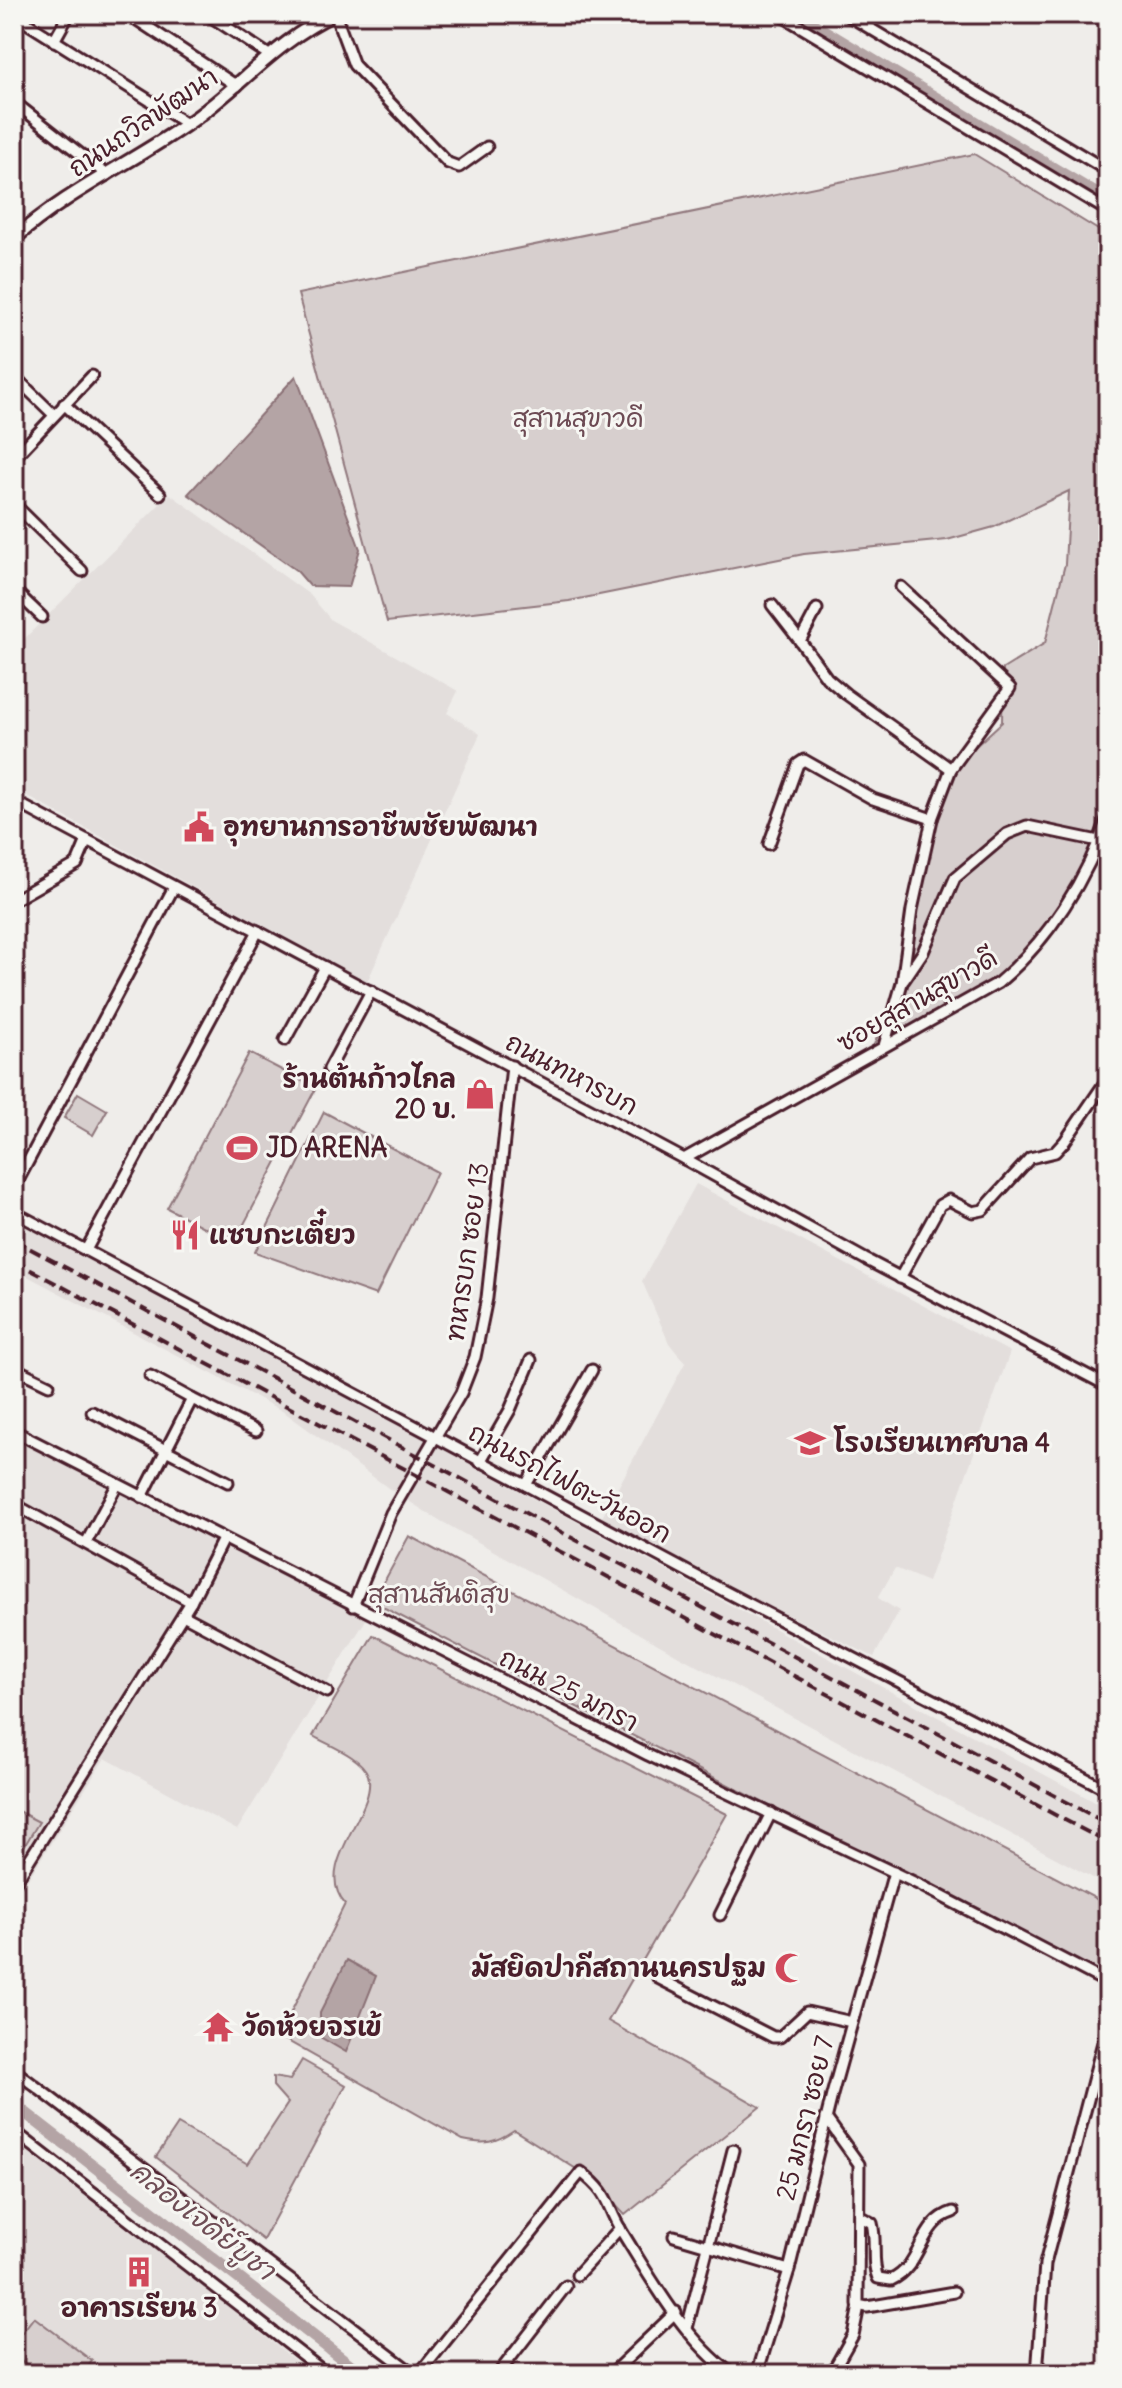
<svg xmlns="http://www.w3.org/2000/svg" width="1122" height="2388" viewBox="0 0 1122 2388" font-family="Delius,'Playpen Sans Thai',sans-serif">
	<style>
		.built { fill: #e3dedc }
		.green { fill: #d7cfce; stroke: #90777c; stroke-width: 2 }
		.water { fill: #b4a4a5; stroke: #8a6f74; stroke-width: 2 }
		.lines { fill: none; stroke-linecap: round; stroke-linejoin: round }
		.canal { stroke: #b4a4a5; stroke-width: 12 }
		.minor-casing { stroke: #4a1f2b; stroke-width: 15 }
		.tertiary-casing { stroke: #4a1f2b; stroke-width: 17 }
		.minor { stroke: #f6f6f2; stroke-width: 9 }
		.tertiary { stroke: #f6f6f2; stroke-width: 11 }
		.rail { stroke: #4a1f2b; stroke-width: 4; stroke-dasharray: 12 6; stroke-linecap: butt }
		.labels { text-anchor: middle; stroke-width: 6; stroke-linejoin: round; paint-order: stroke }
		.street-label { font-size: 26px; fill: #4a1f2b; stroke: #f6f6f2 }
		.park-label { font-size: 26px; fill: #6d4b54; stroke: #f6f6f2 }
		.poi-label { font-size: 26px; font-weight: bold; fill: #4a1f2b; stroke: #f6f6f2; text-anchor: start }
		.water-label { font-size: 28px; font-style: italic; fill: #6f4e56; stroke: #f6f6f2 }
	</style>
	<rect width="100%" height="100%" fill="#efedea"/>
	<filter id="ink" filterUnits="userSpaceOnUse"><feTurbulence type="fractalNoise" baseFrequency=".0125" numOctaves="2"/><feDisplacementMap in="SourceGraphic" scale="16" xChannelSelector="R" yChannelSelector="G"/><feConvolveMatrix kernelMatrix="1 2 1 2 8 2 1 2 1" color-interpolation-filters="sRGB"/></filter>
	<g filter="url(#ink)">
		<g class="built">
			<path d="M170,494l140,101 21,25 127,71 -11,22 33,21 -113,248 -353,-193v-140z"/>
			<path d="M696,1184l314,168 -82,230 -33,-14 -17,30 21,13 -25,46 -275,-134 86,-160 -16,-20 -27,-62z"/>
			<path d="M14,1218l1094,591v77l-429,-230 -245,-139 -43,-27 -107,-78 -270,-143z"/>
			<path d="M14,1438l353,180 -130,212 -132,-72 -91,143z"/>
			<path d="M14,2141l203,157 95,76h-298z"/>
		</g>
		<g class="green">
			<path d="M974,154l134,82v600h-9c-21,38 -44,97 -77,127 -41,37 -97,57 -147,79l27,-59 28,-145 21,-69 51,-47 1,-53 42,-26 20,-79 4,-73 -75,36 -47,13 -143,14 -235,47 -182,21 -89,-328z"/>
			<path d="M249,1053l67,35 -82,155 -67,-35z"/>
			<path d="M78,1093l29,17 -14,25 -29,-17z"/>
			<path d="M324,1112l113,60 -61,123 -121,-43z"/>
			<path d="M409,1536l699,369v75l-735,-378z"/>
			<path d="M373,1635l354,179 -119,207 152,86 -135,108 -36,-38 -75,-47c-19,13 -29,15 -51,10l-184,-104 66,-132c-34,-39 34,-94 23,-129 -6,-18 -40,-30 -55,-39z"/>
			<path d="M14,1809l25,13 -25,41z"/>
			<path d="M302,2060l44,25 -83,155 -107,-83 22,-33 70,40 40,-61 -15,-17v-9l17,3z"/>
			<path d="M34,2317l58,44 -10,13h-43l-25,-19v-12z"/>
		</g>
		<g class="water">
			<path d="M296,376l64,173 -11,38 -39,-1 -13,-15 -109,-77z"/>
			<path d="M347,1960l29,16 -30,76 -26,-15v-24z"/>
		</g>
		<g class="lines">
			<g class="canal">
				<path d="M796,14l312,187"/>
				<path d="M14,2104l348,270"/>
			</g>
			<g class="minor-casing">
				<g id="minor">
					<path d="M128,14l109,72"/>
					<path d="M207,14l62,41"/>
					<path d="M304,14l6,11"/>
					<path d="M335,14l19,51 94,98 11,4 28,-20"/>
					<path d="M779,14l329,197"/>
					<path d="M846,14l262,157"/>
					<path d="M14,15l173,109"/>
					<path d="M54,41l15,-27"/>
					<path d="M14,102l93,73"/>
					<path d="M14,376l40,39"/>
					<path d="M64,404l96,90"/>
					<path d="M14,458l78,-82"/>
					<path d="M14,504l68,67"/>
					<path d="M14,590l28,27"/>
					<path d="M772,605l28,36"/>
					<path d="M817,609l-17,32 27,37 19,16 105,75"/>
					<path d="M14,801l670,358 181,100 243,127"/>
					<path d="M769,844l29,-80 6,-4 69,39 59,20"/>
					<path d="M14,900l63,-36 10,-24"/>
					<path d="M904,980l19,-28 32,-74 52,-44 20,-8 81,17"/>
					<path d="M285,1040l40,-73"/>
					<path d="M884,1046l18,-63 10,-73 20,-91 19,-50 59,-81 -109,-101"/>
					<path d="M329,1069l42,-78"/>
					<path d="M684,1159l314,-176c50,-42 90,-105 110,-167"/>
					<path d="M14,1188l160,-301"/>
					<path d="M14,1212l712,380 382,198"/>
					<path d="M86,1250l172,-319"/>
					<path d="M900,1278l40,-73 9,-5 24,12 10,-2 47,-52 25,-6 10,-11 43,-63"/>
					<path d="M14,1368l35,17"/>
					<path d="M192,1399l64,32"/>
					<path d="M92,1412l136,70"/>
					<path d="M14,1431l634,324 272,130 188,98"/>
					<path d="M480,1462l30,-52 21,-50"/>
					<path d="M526,1485l66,-115"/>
					<path d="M142,1497l50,-98 -42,-23"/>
					<path d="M14,1504l177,98 -177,282"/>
					<path d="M86,1543l31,-58"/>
					<path d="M191,1602l32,-63"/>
					<path d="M353,1606l38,-93 70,-120 14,-36 12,-59 25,-232"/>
					<path d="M183,1615l144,77"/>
					<path d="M720,1915l51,-102"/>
					<path d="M658,1978l115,59h7l27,-25 45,10"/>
					<path d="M14,2070l400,304"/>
					<path d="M826,2118l33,46 -1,141 9,2 87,-15"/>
					<path d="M14,2131l313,243"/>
					<path d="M859,2216l13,7c5,18 -1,40 6,55l13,2c31,-13 28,-58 62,-68"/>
					<path d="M674,2236l115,34"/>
					<path d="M577,2275l43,-47"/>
					<path d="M687,2328l46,-178"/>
					<path d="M419,2374l162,-202c30,23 24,32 41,60 30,48 63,108 110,142"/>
					<path d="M498,2374l68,-88"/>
					<path d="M611,2374l65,-62"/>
					<path d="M757,2374l32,-104 43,-175 62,-223"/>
					<path d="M831,2374l22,-39 6,-29"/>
					<path d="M1037,2374l8,-110 63,-241"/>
				</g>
			</g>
			<g class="tertiary-casing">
				<path id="tertiary" d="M14,239c53,-48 120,-77 179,-119 48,-34 86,-81 141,-106"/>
			</g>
			<use href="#minor" class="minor"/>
			<use href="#tertiary" class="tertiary"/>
			<g class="rail">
				<path d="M14,1240l1094,584"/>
				<path d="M14,1261l1094,582"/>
			</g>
		</g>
	</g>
	<defs>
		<g id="civic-bare" transform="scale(2.4)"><path d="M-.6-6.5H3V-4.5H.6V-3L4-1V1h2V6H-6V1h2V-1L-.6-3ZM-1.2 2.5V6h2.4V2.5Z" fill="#d1495b" stroke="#f6f6f2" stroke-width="2.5" paint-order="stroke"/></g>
		<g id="shop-bare" transform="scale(2.4)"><path d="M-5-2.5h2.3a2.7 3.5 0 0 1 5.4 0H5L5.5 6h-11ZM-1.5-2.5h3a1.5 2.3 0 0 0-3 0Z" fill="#d1495b" stroke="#f6f6f2" stroke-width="2.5" paint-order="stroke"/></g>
		<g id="stadium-bare" transform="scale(2.4)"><path d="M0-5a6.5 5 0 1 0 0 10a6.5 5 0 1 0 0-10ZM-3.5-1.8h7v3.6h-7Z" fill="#d1495b" stroke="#f6f6f2" stroke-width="2.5" paint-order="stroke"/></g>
		<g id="restaurant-bare" transform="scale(2.4)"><path d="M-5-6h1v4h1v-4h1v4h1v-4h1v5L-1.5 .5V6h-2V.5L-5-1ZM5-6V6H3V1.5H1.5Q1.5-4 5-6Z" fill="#d1495b" stroke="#f6f6f2" stroke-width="2.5" paint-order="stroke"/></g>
		<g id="school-bare" transform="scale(2.4)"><path d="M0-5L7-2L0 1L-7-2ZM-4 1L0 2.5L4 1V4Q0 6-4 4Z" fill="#d1495b" stroke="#f6f6f2" stroke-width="2.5" paint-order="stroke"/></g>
		<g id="mosque-bare" transform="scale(2.4)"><path d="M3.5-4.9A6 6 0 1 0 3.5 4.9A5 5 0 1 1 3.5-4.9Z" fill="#d1495b" stroke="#f6f6f2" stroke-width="2.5" paint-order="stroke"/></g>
		<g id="temple-bare" transform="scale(2.4)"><path d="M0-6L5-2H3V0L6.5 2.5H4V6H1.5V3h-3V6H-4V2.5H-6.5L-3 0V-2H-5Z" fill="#d1495b" stroke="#f6f6f2" stroke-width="2.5" paint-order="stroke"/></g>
		<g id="building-bare" transform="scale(2.4)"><path d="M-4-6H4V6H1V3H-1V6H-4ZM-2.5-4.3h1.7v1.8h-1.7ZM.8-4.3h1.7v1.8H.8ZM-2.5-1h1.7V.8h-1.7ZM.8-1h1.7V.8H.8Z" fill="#d1495b" stroke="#f6f6f2" stroke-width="2.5" paint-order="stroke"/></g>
	</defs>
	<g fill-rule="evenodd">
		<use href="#civic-bare" x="199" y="827"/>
		<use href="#shop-bare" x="480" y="1094"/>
		<use href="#stadium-bare" x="242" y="1148"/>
		<use href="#restaurant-bare" x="185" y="1235"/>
		<use href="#school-bare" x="810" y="1443"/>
		<use href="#mosque-bare" x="790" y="1968"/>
		<use href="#temple-bare" x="218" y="2027"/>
		<use href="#building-bare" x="139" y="2272"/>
	</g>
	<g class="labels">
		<g class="street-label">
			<text transform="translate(143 122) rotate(-34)" y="9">ถนนถวิลพัฒนา</text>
			<text transform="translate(917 1000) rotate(-30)" y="9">ซอยสุสานสุขาวดี</text>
			<text transform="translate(572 1074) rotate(28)" y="9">ถนนทหารบก</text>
			<text transform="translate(467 1252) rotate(-82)" y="9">ทหารบก ซอย 13</text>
			<text transform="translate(570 1483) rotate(28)" y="9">ถนนรถไฟตะวันออก</text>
			<text transform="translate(569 1690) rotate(27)" y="9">ถนน 25 มกรา</text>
			<text transform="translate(805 2118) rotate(-76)" y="9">25 มกรา ซอย 7</text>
		</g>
		<g class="park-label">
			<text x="578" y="427">สุสานสุขาวดี</text>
			<text x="439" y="1603">สุสานสันติสุข</text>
		</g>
		<g class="poi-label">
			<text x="223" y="836">อุทยานการอาชีพชัยพัฒนา</text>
			<text x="456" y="1088" text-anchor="end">ร้านต้นก้าวไกล<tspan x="456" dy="30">20 บ.</tspan></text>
			<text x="266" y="1157">JD ARENA</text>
			<text x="209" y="1244">แซบกะเตี๋ยว</text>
			<text x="834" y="1452">โรงเรียนเทศบาล 4</text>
			<text x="766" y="1977" text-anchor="end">มัสยิดปากีสถานนครปฐม</text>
			<text x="242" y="2036">วัดห้วยจรเข้</text>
			<text x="139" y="2317" text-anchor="middle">อาคารเรียน 3</text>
		</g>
		<g class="water-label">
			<text transform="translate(203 2220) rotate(38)" y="10">คลองเจดีย์บูชา</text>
		</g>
	</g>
	<rect width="1122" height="2388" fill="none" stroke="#f6f6f2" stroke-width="48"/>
	<rect x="24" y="24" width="1074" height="2340" fill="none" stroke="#4a1f2b" stroke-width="3" filter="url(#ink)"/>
</svg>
